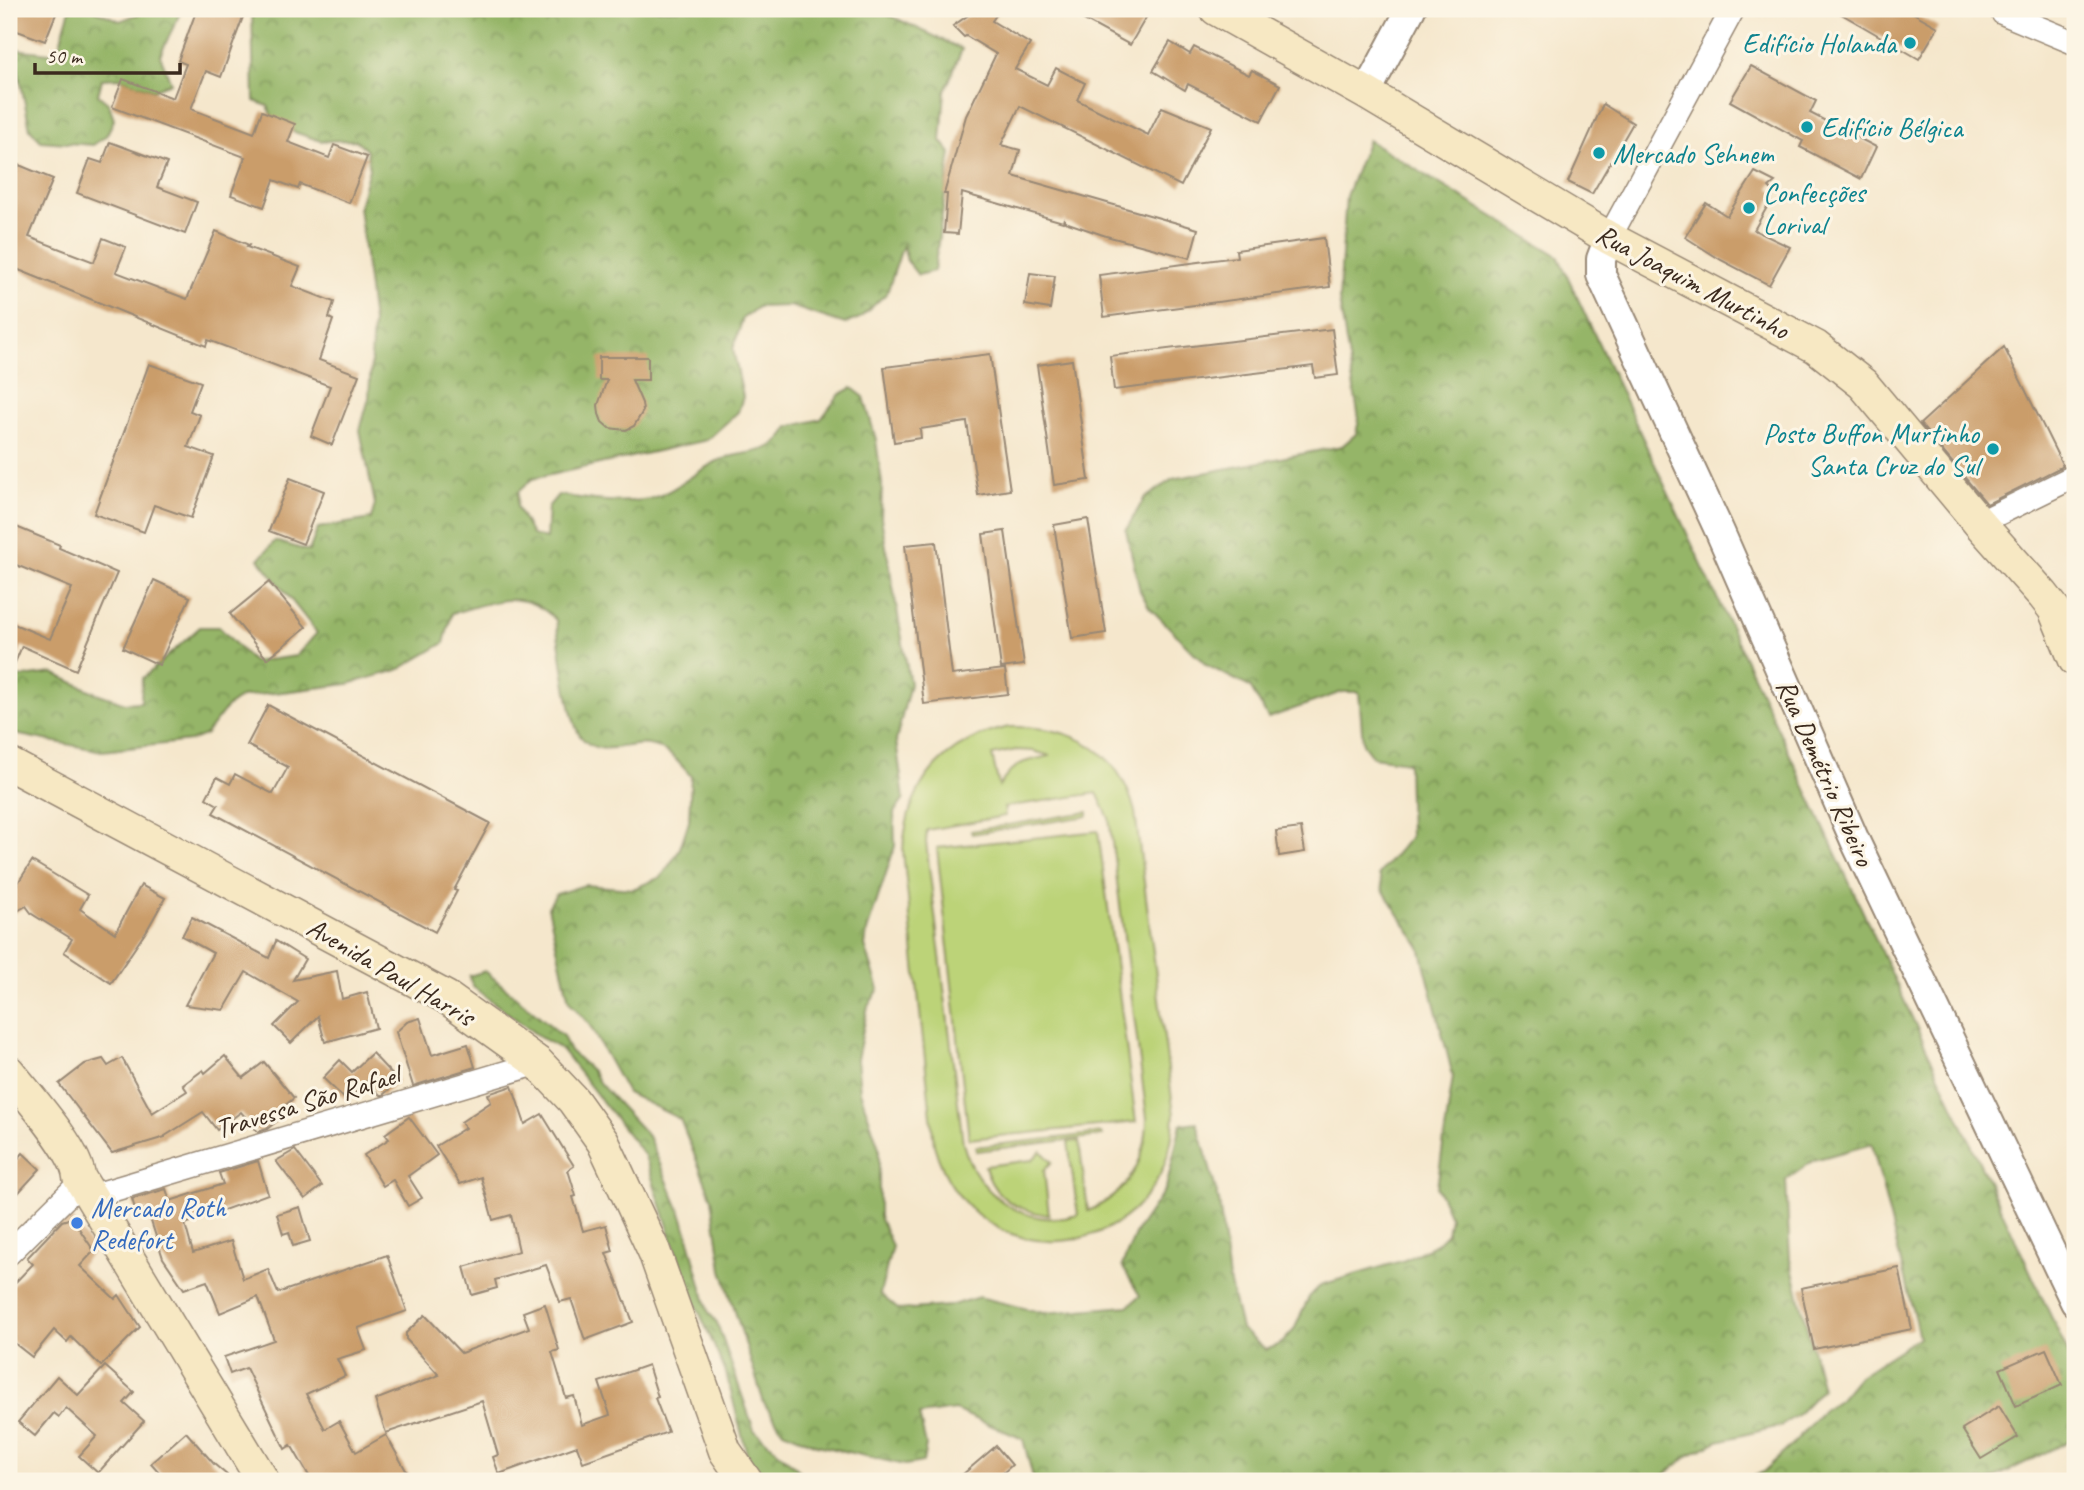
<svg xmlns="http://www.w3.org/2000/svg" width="2084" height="1490" viewBox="0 0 2084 1490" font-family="Caveat,sans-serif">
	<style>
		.forest { fill: url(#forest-crowns); stroke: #687043; stroke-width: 2 }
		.green { fill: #bcd378; stroke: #7c7e4b; stroke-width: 2; fill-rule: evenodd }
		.building { fill: #ca9d6b }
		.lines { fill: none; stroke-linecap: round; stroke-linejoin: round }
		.minor-casing { stroke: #988875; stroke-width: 26 }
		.tertiary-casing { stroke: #988875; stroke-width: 32 }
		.secondary-casing { stroke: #988875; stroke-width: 35 }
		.minor { stroke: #fff; stroke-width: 23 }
		.tertiary { stroke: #fff; stroke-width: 28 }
		.secondary { stroke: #f7e8c3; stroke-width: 32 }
		.culture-dot { fill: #0f9aa8; stroke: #fcf5e5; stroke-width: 2.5 }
		.shop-dot { fill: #3f7fe0; stroke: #fcf5e5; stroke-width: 2.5 }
		.labels { text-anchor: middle; stroke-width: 6; stroke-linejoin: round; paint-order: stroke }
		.culture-label { font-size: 28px; fill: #0d838f; stroke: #fcf5e5; text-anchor: start }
		.street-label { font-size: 28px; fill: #3b2a1e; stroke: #fcf5e5 }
		.shop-label { font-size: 28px; fill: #366cbe; stroke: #fcf5e5; text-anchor: start }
	</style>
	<defs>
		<pattern id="forest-crowns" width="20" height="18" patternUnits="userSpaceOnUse" patternTransform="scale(1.75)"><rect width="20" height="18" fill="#95b568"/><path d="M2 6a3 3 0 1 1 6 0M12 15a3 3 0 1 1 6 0" fill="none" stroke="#7b9355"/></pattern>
	</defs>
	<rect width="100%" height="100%" fill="#fcf5e5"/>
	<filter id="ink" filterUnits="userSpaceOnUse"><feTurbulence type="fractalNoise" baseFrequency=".0143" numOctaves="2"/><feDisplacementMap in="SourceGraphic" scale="14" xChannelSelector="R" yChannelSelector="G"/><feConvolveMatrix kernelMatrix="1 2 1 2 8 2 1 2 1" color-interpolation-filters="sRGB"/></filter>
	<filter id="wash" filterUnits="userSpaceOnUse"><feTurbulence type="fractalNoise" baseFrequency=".00686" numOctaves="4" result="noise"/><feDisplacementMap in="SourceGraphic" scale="28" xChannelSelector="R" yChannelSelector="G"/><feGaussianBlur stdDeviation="1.57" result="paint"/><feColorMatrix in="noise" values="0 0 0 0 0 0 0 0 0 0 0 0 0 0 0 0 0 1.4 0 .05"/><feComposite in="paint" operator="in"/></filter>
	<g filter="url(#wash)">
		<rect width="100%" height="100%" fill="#f5e7cc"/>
		<g class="forest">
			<path d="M70,9h22l28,12 21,-8 2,-4h39l-22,46 11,28 -18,7 -34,-12 -17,1 -4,16 11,9 5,16 -8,16 -13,9 -52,-4 -11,-12 -16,-80 43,5z"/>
			<path d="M252,9h624l86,40 -17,42 -4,50 10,12 -17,118 -16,4 -11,-14 -4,-16 -16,48 -27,25 -15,6 -55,-18 -32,1 -15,11 -10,31 10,48 -5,15 -31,28 -175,39 -14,13 -1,15 15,28 14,4 2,-32 10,-12c31,4 61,10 91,4 22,-4 49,-30 71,-39 29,-12 51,-1 69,-33l32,-8 18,-24 13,-7 12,9 12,43 6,44 -1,34 29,166 -14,57 8,58 -10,14 1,33 -28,85 -2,15 14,43 -11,17 -11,53 3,32 19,57v69l13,29 -12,48 19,16 50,-4 30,-9 65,16 84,-7 12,-10 -18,-30 14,-34 30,-44 15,-64 16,-2 22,79 10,79 12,49 25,21 16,-7 12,-13 15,-33 12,-12 84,-25 31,-16 11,-11 3,-16 -13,-30 16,-111 -33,-129 -37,-57 -4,-16 31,-37 -2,-75 -35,-5 -10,-13 -4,-52h-17l-74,26 -18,-31 -44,-22 -57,-58 -9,-16 -14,-61 18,-31 29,-20 169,-33 14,-12 3,-15 -20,-119 7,-104 22,-56 190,116 517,1112v70l-87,43h-242l17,-9 28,-26 33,-37 16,-10 19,-23 60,-39 -47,-193 -58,16 -28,20 4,79 32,130 -25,26 -17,11 -62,15 -32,16 -29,24h-623l-11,-42 -68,-29 -36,5 7,30 -3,17 -18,3 -88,-20 -34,-14 -19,-28 -42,-133 -10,-71 -32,-80 -53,-26 -38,-69 -20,-23 -21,-94 8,-13 29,-9 48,4 28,-12 18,-26 10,-30 2,-45c-11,-12 -21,-26 -38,-30 -24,-7 -53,15 -72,-9 -13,-18 -21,-92 -25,-117 -34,-34 -63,-17 -104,-7l-8,30 -46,27 -50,14 -107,13 -14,10 -22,28 -15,6 -88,10 -93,-18v-59l13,3 31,-4 43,20 29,10 16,-1 1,-23 58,-52h19l34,35 43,-6 21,-23 -58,-74 16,-18 34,10 9,-23 53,-9 4,-15 -15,-74 9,-32 4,-75 -14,-117 10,-37 -2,-18 -11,-11 -35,1 -33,-11 -14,-8 -6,-16 -14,-5z"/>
			<path d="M485,971l78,65 6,14 23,21 8,13 48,52 35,82 25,93 9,12 37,107 57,51h-44l-18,-19 -23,-89 -40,-91 -41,-126 -84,-107 -20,-11 -68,-51 -4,-11z"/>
		</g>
		<g class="green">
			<path d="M1009,727c63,-2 110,22 126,85l39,303c-5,150 -199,174 -240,30l-31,-294c4,-68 40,-109 106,-124zM1016,750l17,1 18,5c-29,5 -35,6 -52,30l-7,-31zM1097,793l12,25 38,300c0,42 -19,76 -59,93l-9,-70 -11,1 10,73c-53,15 -102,-21 -115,-72l-37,-301 1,-12 78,-14 -1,-9z"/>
			<path d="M1088,812v4l-116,18 -1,-3z"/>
			<path d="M1098,831l38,291 -167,17 -32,-291z"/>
			<path d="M1101,1133l1,3 -126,15v-4z"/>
			<path d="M1041,1151l11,11 -8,8 5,45c-31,-4 -57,-17 -64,-49l47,-6z"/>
		</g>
		<g id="blocks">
			<g class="building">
				<path d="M9,9h49l-13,32 -36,-13z"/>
				<path d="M197,9h32l15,5 -23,63 -15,-6 -15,38 63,24 8,-22 33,13 -7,18 41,16 5,-13 33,12 -18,46 -49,-19 -2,5 -24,-9 -10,27 -33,-12 14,-38 -133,-50 11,-28 50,19 13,-34 -8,-3z"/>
				<path d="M977,9h23l-8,12 38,23 -15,25 32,16 9,-17 29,15 -8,17 71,35 14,-28 49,20 -30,59 -161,-80 -19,39 19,5 -7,26 185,53 -8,29 -84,-22 -41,-14 -1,-4 -1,4 -101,-29 -4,41 -14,-1 3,-39h-3l22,-78 30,-62 -30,-18 -2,1 -11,-11z"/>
				<path d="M1064,9h75l9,5 -18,31z"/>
				<path d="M1833,9h73l32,18 -19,32z"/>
				<path d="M1170,42l20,12 4,-7 55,28 3,-5 28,15 -19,36 -73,-37 -3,6 -32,-19z"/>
				<path d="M1751,66l65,35 -6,12 66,34 -15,32 -61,-32 3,-6 -73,-40z"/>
				<path d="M1603,104l30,19 -41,71 -24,-12z"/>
				<path d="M110,142l57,21 -10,24 40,15 -12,32 -108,-41 13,-34 12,4z"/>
				<path d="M19,165l34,14 -24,58 65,25 9,-24 23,9 -10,25 71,27 29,-68 33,14 -2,2 53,20 -8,19 42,16 -5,16 4,2 -14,40 40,15 -27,70 -21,-9 19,-50 -122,-46 -2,6 -197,-80v-76z"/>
				<path d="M1755,172l20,10 -6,5 6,6 -21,37 36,17 -21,38 -48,-25 -36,-23 21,-34 21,13z"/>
				<path d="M1324,238l6,49 -226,30 -5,-42 138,-18 -1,-7z"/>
				<path d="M1030,273l25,3 -5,33 -25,-4z"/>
				<path d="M1332,329l6,46 -23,3 -2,-12 -199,24 -4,-34z"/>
				<path d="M2004,347l59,119 -76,38 -67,-80z"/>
				<path d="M990,354l20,136 -32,5 -11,-73 -47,7 1,9 -27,4 -10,-75z"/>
				<path d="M599,357h49v23h-16l10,23 1,8 -9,15 -8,4 -17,-2 -7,-6 -3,-8 -1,-9 9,-25h-8z"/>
				<path d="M1072,360l17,120 -35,5 -17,-120z"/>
				<path d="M149,364l52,18 -11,29 10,4 -12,32 26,9 -23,62 -37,-13 -10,27 -50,-18z"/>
				<path d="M290,478l34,13 -21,53 -34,-13z"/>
				<path d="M1088,519l18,114 -34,5 -18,-113z"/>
				<path d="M9,524l51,21 -1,3 58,25 -41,97 -54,-24 -13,31v-55l41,17 22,-51 -63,-26z"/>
				<path d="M1005,531l19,134 -23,3 -18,-134z"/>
				<path d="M936,542l16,133 53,-6 3,25 -84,10 -19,-159z"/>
				<path d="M154,580l36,17 -31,68 -36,-17z"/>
				<path d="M269,582l37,45 -39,32 -37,-45z"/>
				<path d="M268,705l222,118 -36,67 3,1 -22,41 -222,-119 5,-8 -12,-7 11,-21 13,7 5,-10 38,20 15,-27 -41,-22z"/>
				<path d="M1301,828l4,24 -26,4 -3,-25z"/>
				<path d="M32,861l56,34 -8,14 35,24 26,-48 24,13 -18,32 -36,53 -47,-31 8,-13 -40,-25 -6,-8 -17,10v-19z"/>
				<path d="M192,917l77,41 7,-17 29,18 -12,21 44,-9 5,28 25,-7 9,36 -51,14 -7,-26 -27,27 -17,-17 24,-24 -52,-30 -22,38 -39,-5 28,-52 -31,-17z"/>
				<path d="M420,1018l12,37 36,-11 7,23 -62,19 -17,-54 11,-10z"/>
				<path d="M372,1053l26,28 -15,14h-3l-13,-14 -20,20 -24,-23 17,-18 12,12z"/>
				<path d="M225,1056l18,22 21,-16 30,36 -19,16 4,5 -12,10 -9,3 -17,-20 -24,18 -14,-18 -38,24v1l-53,16 -53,-69 26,-20 18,-5 5,7 14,-8 30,55 35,-22 -4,-6 20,-15 2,3z"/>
				<path d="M512,1086l13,38 17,-10 32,52 -6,4 8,26 -3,1 10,34 23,-6 7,26 -7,2 27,69 -48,18 -14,-41 -11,3 -14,-37 -51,15 2,8 -25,7 -8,-28 55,-16 -8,-36 -18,5 -12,-43 -21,7 -24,-38 29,-18 -4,-6 30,-20 -3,-8z"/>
				<path d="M409,1117l28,38 -29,21 14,22 -14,8 -15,-26 -10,6 -19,-31 25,-16 -4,-5z"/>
				<path d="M295,1150l27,36 -17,13 -29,-38z"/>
				<path d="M23,1153l17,16 -31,34v-34z"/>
				<path d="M258,1161l10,33 -83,30 8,29 38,-12 12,38 25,-10 10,24 109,-38 20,56 -49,17 8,22 -29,9 8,17 -39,18 19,35 14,-8 17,31 30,-17 26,46h-100l-21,-36 -6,4 -39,-81 -16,6 -6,-17 50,-17 -16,-43 -38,16 -13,-32 -23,8 -21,-31 -16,-49 -11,3 -4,-13 34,-10 4,12 53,-17 -4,-11z"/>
				<path d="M300,1207l10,34 -17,5 -4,-14 -6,2 -6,-20z"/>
				<path d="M72,1218l22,33 -14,15 35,33 4,-4 21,32 -39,39 -30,-29 -4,5 -13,-12 -22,27 -23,-18v-50l24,-25 -6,-6 35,-37z"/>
				<path d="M1899,1268l13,61 -98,20 -13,-61z"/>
				<path d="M545,1304l14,46 -7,2 14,46 8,-2 8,29 28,-10 -11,-33 49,-17 10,32 -3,1 13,34 -85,30 -6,-16 -78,28 -6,-17 5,-2 -16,-54 -96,32 -11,-33 64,-25 -33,-36v-6l19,-18 36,38 68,-25 -6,-16z"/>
				<path d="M2046,1349l16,36 -46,21 -16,-37z"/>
				<path d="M105,1366l29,26 -10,11 20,18 -46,52 -19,-17 18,-20 -31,-28 -7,9 -5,-4 -19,23 -17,-14 39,-46 21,19z"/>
				<path d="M1999,1406l19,31 -37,22 -19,-30z"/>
				<path d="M186,1432l28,32 20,17h-67l-16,-18z"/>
				<path d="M996,1446l16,19 -18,16h-39z"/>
			</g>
		</g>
	</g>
	<g filter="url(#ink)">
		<use href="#blocks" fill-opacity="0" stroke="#988875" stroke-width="2"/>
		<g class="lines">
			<g class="minor-casing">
				<g id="minor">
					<path d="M2003,13l72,30"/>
					<path d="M1609,238l124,-229"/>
					<path d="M1979,523l96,-47"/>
					<path d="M92,1196l446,-133"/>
					<path d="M9,1253l73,-72"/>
				</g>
			</g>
			<g class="tertiary-casing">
				<g id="tertiary">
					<path d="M1366,93l45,-84"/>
					<path d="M1609,238l-8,21v16l119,257 136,311 219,459"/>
				</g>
			</g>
			<g class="secondary-casing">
				<g id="secondary">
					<path d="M1216,9l150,84 243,145 207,109 47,37 116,139 64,72 11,14 21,51"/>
					<path d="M9,764l437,233 92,66 35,37 30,42 51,109 71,200 21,30"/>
					<path d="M9,1072c18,23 68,78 70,105l184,304"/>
				</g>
			</g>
			<use href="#minor" class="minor"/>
			<use href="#tertiary" class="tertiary"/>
			<use href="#secondary" class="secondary"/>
		</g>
	</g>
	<g class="culture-dot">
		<circle cx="1910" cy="43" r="7"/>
		<circle cx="1807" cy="127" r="7"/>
		<circle cx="1599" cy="153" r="7"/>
		<circle cx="1749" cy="208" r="7"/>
		<circle cx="1993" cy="449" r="7"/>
	</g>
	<circle class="shop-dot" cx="77" cy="1223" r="7"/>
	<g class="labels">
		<g class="culture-label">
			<text x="1896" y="53" text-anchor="end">Edifício Holanda</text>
			<text x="1821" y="137">Edifício Bélgica</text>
			<text x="1613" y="163">Mercado Sehnem</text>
			<text x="1763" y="202">Confecções<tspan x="1763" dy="32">Lorival</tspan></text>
			<text x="1979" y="443" text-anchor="end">Posto Buffon Murtinho<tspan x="1979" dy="32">Santa Cruz do Sul</tspan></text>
		</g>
		<g class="street-label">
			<text transform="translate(1693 281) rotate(28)" y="10">Rua Joaquim Murtinho</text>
			<text transform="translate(1826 772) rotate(66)" y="10">Rua Demétrio Ribeiro</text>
			<text transform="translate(391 971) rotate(30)" y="10">Avenida Paul Harris</text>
			<text transform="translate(307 1101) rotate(-17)" y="10">Travessa São Rafael</text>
		</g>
		<g class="shop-label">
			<text x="91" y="1217">Mercado Roth<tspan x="91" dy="32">Redefort</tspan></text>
		</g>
	</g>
	<rect width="2084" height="1490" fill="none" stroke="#fcf5e5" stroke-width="35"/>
	<path d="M35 63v10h145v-10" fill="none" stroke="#3b2a1e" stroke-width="3.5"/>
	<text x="46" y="63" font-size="21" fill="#3b2a1e" stroke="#fcf5e5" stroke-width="5" paint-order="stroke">50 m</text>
</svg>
